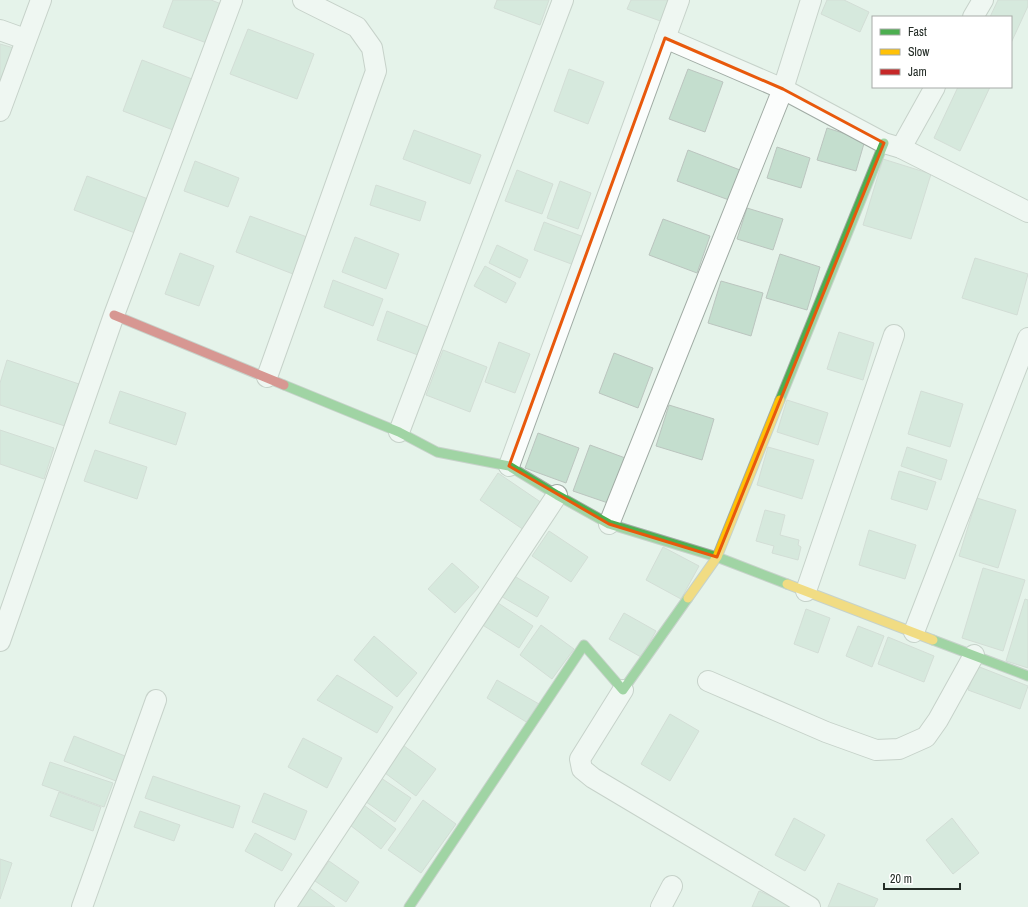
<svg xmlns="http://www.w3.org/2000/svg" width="1028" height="907" viewBox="0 0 1028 907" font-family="'Archivo Narrow',sans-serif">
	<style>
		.building { fill: #c4dece; stroke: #bbc5bf }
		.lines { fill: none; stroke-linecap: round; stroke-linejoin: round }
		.street-casing { stroke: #a0aba4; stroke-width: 22 }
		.fast-casing { stroke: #a0aba4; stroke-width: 11 }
		.slow-casing { stroke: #a0aba4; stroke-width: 11 }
		.jam-casing { stroke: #a0aba4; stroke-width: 11 }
		.street { stroke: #fbfdfc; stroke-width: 20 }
		.fast { stroke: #4caf50; stroke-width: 9 }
		.slow { stroke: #ffc107; stroke-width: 9 }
		.jam { stroke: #c62828; stroke-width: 9 }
		.marked { fill: none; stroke: #e8590c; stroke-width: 3; stroke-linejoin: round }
	</style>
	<rect width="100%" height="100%" fill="#e5f3ea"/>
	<g class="building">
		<path d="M173,0h38l18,7 -14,39 -52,-19z"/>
		<path d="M497,0h52l-9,25 -46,-17z"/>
		<path d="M631,0h44l-9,23 -39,-14z"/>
		<path d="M827,0h17l25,12 -9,20 -39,-18z"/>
		<path d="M998,0h30v6l-17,37v-26h-21z"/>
		<path d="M248,29l66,25 -17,45 -67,-25z"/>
		<path d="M0,44l14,4 -14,47z"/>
		<path d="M142,60l58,22 -19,51 -58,-22z"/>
		<path d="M569,69l35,13 -16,42 -34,-13z"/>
		<path d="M688,69l35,13 -18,50 -36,-13z"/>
		<path d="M958,87h32l-30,64 -26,-13z"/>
		<path d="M827,128l38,12 -9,31 -39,-11z"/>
		<path d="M414,130l67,25 -11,29 -67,-25z"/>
		<path d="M777,147l33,11 -9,30 -34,-10z"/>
		<path d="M688,150l52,20 -11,30 -52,-19z"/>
		<path d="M883,159l48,15 -20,65 -48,-14z"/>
		<path d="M195,161l44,17 -11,29 -44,-16z"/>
		<path d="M517,170l36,14 -11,30 -37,-13z"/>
		<path d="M87,176l69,26 -13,34 -69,-26z"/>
		<path d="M560,181l31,12 -13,36 -31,-11z"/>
		<path d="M376,185l50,17 -6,19 -50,-16z"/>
		<path d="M747,208l36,11 -10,31 -36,-11z"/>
		<path d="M250,216l57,21 -14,37 -57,-22z"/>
		<path d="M663,219l47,17 -13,37 -48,-18z"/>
		<path d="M544,222l40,15 -10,28 -40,-15z"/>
		<path d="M355,237l44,17 -13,35 -44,-17z"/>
		<path d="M497,245l31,15 -8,18 -31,-15z"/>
		<path d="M180,253l34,13 -15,40 -34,-12z"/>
		<path d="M780,254l40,13 -13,43 -41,-12z"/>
		<path d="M975,258l53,16 -11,41 -55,-17z"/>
		<path d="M485,266l31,17 -10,20 -32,-17z"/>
		<path d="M333,280l50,19 -10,27 -49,-19z"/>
		<path d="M721,281l42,12 -12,43 -43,-13z"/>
		<path d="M387,311l41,16 -10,28 -41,-15z"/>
		<path d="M839,332l35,11 -11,37 -36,-11z"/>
		<path d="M499,342l31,12 -15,39 -30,-11z"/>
		<path d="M443,350l44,17 -17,45 -44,-17z"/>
		<path d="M614,353l39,15 -15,40 -39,-15z"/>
		<path d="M7,360l75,25 -14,42 -68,-22v-22z"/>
		<path d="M120,391l66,22 -10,32 -67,-22z"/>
		<path d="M921,391l42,13 -13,43 -42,-13z"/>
		<path d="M787,400l41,13 -10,32 -41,-13z"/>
		<path d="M669,405l45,14 -12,41 -46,-14z"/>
		<path d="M0,430l54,18 -10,31 -44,-15z"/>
		<path d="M538,433l41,15 -13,35 -41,-15z"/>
		<path d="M590,445l38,14 -17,45 -38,-13z"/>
		<path d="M768,447l46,13 -12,39 -45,-14z"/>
		<path d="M907,447l40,13 -6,20 -40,-14z"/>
		<path d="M95,450l52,17 -10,32 -53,-18z"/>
		<path d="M899,471l37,11 -9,28 -36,-11z"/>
		<path d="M498,473l44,30 -18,27 -44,-30z"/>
		<path d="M977,498l39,12 -18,58 -39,-12z"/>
		<path d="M765,510l20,5 -5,20 19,5 -1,5 3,2 -3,13 -26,-7 2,-7 -18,-5z"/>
		<path d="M869,530l47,15 -11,34 -46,-14z"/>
		<path d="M549,531l39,26 -17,25 -39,-26z"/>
		<path d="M663,547l36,19 -18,33 -35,-19z"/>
		<path d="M452,563l27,24 -24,26 -27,-24z"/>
		<path d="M983,568l42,12 -22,71 -41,-13z"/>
		<path d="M511,574l38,23 -12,20 -38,-22z"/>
		<path d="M1025,599l3,1v68l-22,-7z"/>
		<path d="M495,601l38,25 -14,22 -38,-24z"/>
		<path d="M806,609l24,9 -12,35 -24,-9z"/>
		<path d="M624,613l32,18 -15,26 -32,-18z"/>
		<path d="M541,625l33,24 -22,30 -32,-24z"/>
		<path d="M858,626l26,10 -12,31 -26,-11z"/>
		<path d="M374,636l43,37 -20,24 -43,-37z"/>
		<path d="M888,637l46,19 -10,26 -46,-18z"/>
		<path d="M977,666l51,20 -8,23 -52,-19z"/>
		<path d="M337,675l56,32 -16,26 -60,-33z"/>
		<path d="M497,680l42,24 -11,19 -41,-25z"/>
		<path d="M670,714l29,17 -29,50 -29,-17z"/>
		<path d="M74,736l51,20 -9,25 -52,-20z"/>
		<path d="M303,738l39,20 -15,30 -39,-21z"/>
		<path d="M400,743l36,26 -20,27 -35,-26z"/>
		<path d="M50,762l63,21 -9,24 -62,-22z"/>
		<path d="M375,774l36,24 -16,24 -36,-25z"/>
		<path d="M153,776l87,30 -7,22 -88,-30z"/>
		<path d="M59,792l42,15 -8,24 -43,-15z"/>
		<path d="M264,793l43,18 -12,29 -43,-18z"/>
		<path d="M423,800l33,24 -35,49 -33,-23z"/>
		<path d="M361,803l35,26 -15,20 -35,-27z"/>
		<path d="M140,811l40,14 -6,16 -40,-14z"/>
		<path d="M794,818l31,17 -20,36 -30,-16z"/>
		<path d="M952,818l27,35 -26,21 -27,-34z"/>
		<path d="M255,833l37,21 -10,17 -37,-20z"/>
		<path d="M0,859l12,4 -12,36z"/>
		<path d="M329,861l30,21 -13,20 -31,-21z"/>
		<path d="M838,883l40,16 -4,8h-46z"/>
		<path d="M308,887l27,20h-41z"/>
		<path d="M759,891l34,15v1h-41z"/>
	</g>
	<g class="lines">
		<g class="street-casing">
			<g id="street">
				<path d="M973,17l10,-17"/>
				<path d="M0,30l25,9"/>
				<path d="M665,38l118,51 101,54 17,5 127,64"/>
				<path d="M0,111l41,-111"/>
				<path d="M901,148l34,-61"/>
				<path d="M267,377l109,-306 -4,-23 -15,-21 -54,-27"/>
				<path d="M399,432l164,-432"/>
				<path d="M509,466l170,-466"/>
				<path d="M609,524l174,-435 28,-89"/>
				<path d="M806,591l88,-256"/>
				<path d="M914,632l114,-294"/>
				<path d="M0,641l114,-326 118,-315"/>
				<path d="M708,681l118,51 50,18 23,-1 27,-12 12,-17 36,-65"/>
				<path d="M623,690l-43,69 2,10 11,9 217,129"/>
				<path d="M82,907l74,-207"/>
				<path d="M285,907l272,-412"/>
				<path d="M661,907l11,-21"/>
			</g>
		</g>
		<g class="fast-casing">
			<g id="fast">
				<path d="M284,385l115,47 38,20 72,14 48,29 52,29 108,33 70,27"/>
				<path d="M780,400l104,-257"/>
				<path d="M933,640l95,36"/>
				<path d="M409,907l175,-262 39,45 65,-92"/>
			</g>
		</g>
		<g class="slow-casing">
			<g id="slow">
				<path d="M787,584l146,56"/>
				<path d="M688,598l29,-41 63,-157"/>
			</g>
		</g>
		<g class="jam-casing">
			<path id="jam" d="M114,315l170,70"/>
		</g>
		<use href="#street" class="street"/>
		<use href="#fast" class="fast"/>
		<use href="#slow" class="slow"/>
		<use href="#jam" class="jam"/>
	</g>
	<path d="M0 0H1028V907H0ZM665,38l118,51 101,54 -167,414 -108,-33 -100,-58z" fill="#e5f3ea" fill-opacity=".55" fill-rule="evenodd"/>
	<path class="marked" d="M665,38l118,51 101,54 -167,414 -108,-33 -100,-58z"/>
	<rect x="872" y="16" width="140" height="72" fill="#ffffff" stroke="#a7aba8"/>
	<rect x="880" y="29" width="20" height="6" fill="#4caf50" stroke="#a7aba8"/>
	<text x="908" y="36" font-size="12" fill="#232c26">Fast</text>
	<rect x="880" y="49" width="20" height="6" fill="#ffc107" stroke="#a7aba8"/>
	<text x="908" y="56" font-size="12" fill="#232c26">Slow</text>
	<rect x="880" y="69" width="20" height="6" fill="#c62828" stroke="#a7aba8"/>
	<text x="908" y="76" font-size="12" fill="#232c26">Jam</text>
	<path d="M884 883v6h76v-6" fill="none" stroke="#232c26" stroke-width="2"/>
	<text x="890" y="883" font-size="12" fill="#232c26" stroke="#ffffff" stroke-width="3" paint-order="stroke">20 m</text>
</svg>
